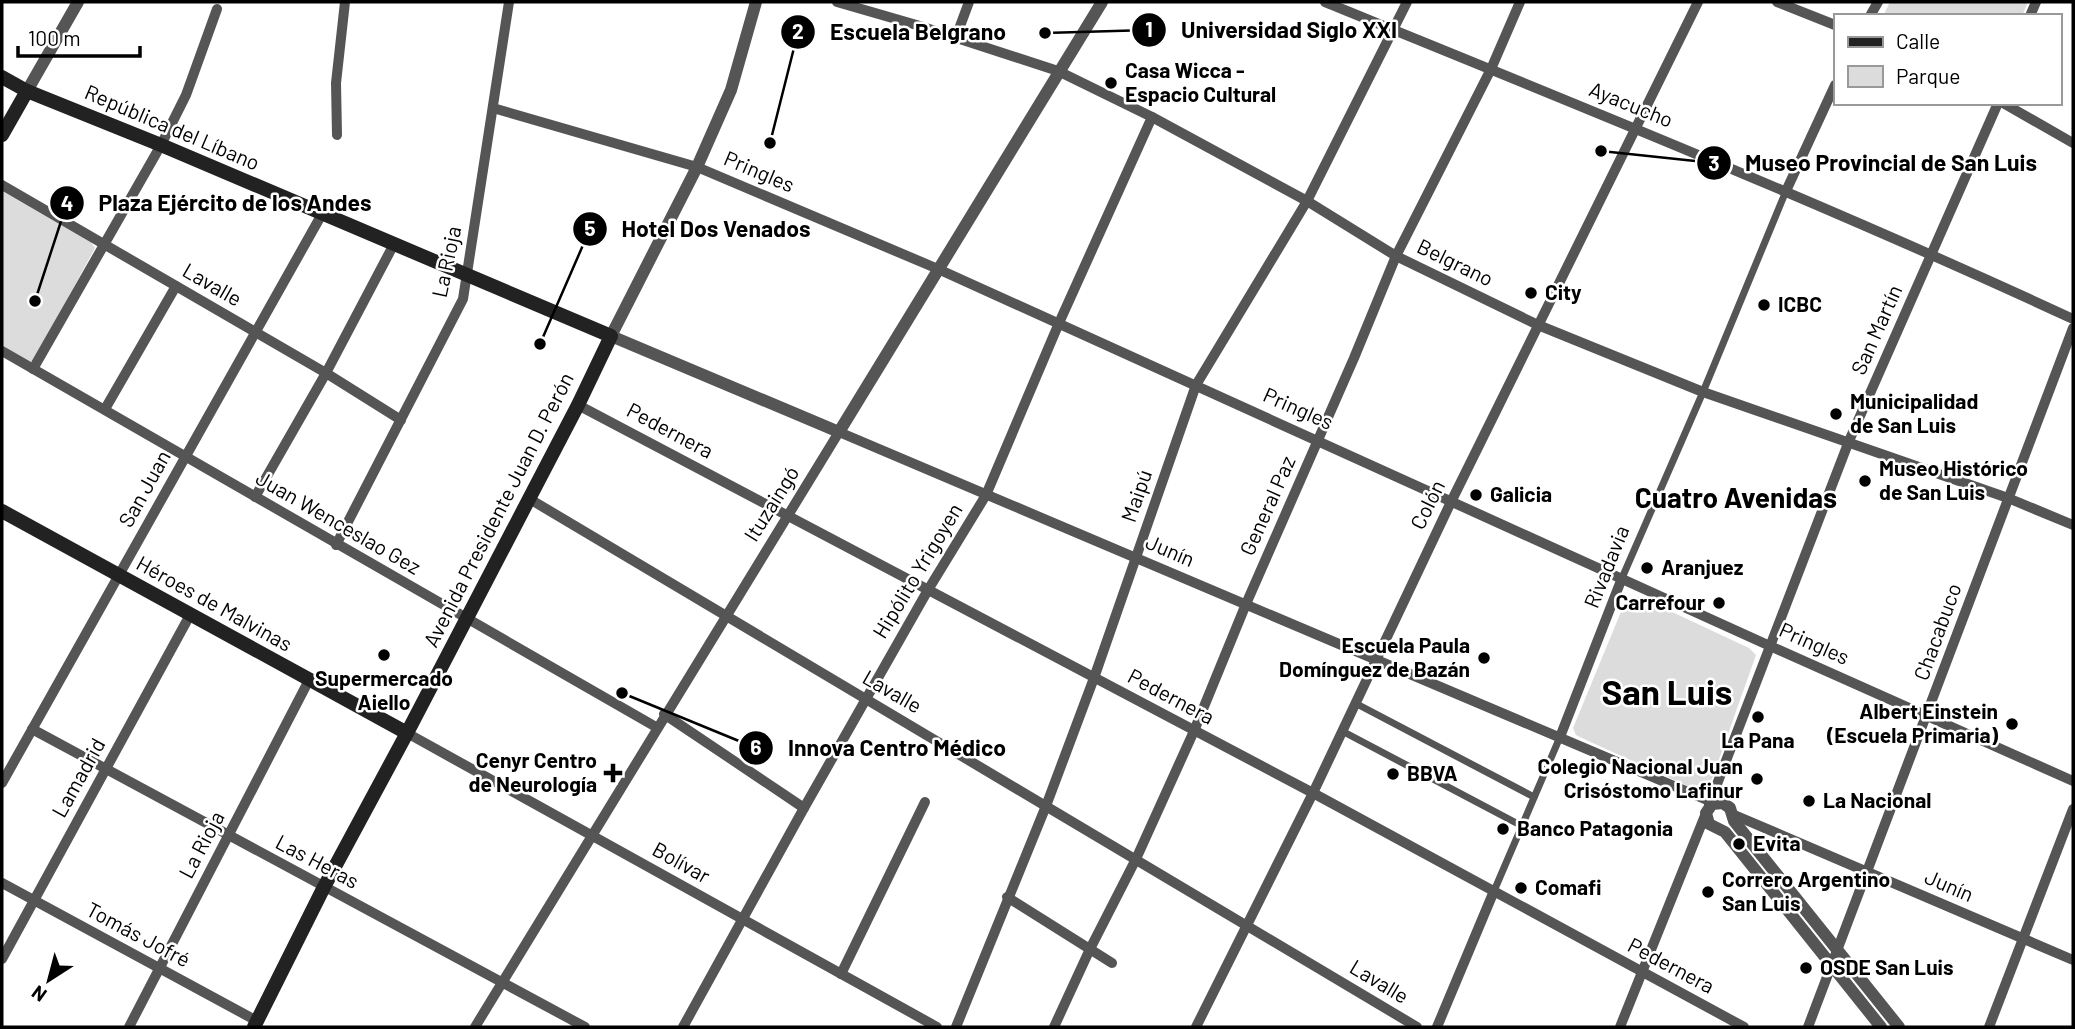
<svg xmlns="http://www.w3.org/2000/svg" width="2075" height="1029" viewBox="0 0 2075 1029" font-family="Barlow,sans-serif">
	<style>
		.green { fill: #dcdcdc }
		.lines { fill: none; stroke-linecap: round; stroke-linejoin: round }
		.pedestrian { stroke: #555; stroke-width: 7 }
		.minor { stroke: #555; stroke-width: 10 }
		.tertiary { stroke: #555; stroke-width: 12 }
		.secondary { stroke: #222; stroke-width: 14 }
		.poi-dot { fill: #000; stroke: #fff; stroke-width: 2.5 }
		.labels { text-anchor: middle; stroke-width: 5; stroke-linejoin: round; paint-order: stroke }
		.poi-label { font-size: 21px; font-weight: bold; fill: #000; stroke: #fff; text-anchor: start }
		.street-label { font-size: 21px; fill: #000; stroke: #fff }
		.district-label { font-size: 28px; font-weight: bold; fill: #000; stroke: #fff }
		.town-label { font-size: 35px; font-weight: bold; fill: #000; stroke: #fff }
		.leader { fill: none; stroke: #000; stroke-width: 2.5 }
		.callout-dot { fill: #000; stroke: #fff; stroke-width: 2.5 }
		.mark-label { font-size: 21px; text-anchor: middle; font-weight: bold; fill: #fff }
		.callout-label { font-size: 23px; text-anchor: middle; font-weight: bold; fill: #000; stroke: #fff; stroke-width: 5; stroke-linejoin: round; paint-order: stroke }
	</style>
	<rect width="100%" height="100%" fill="#fff"/>
	<g class="green">
		<path d="M1890,2h138l-6,14h-139z"/>
		<path d="M2,191l89,51 4,6 -61,112 -5,2 -27,-14z"/>
		<path d="M1634,597h6l109,51 7,7 -44,124 -10,10h-8l-110,-50 -8,-4 -3,-7 50,-121z"/>
	</g>
	<g class="lines">
		<g class="pedestrian">
			<path d="M1622,578l81,-186 83,-201"/>
			<path d="M1355,703l179,94"/>
			<path d="M1342,731l180,95"/>
			<path d="M1494,891l66,-154"/>
		</g>
		<g class="minor">
			<path d="M837,2l83,24 138,45 94,46 155,84 89,55 142,69 165,67 305,106 65,27"/>
			<path d="M1325,2c251,102 502,203 748,317"/>
			<path d="M1777,2l58,23"/>
			<path d="M1870,16l8,-14"/>
			<path d="M2030,16l6,-14"/>
			<path d="M956,37l13,-35"/>
			<path d="M2003,103l70,40"/>
			<path d="M493,108l204,59 241,102 832,377 303,135"/>
			<path d="M337,135l-1,-52 9,-81"/>
			<path d="M2,185l324,188 75,47"/>
			<path d="M1786,191l49,-106"/>
			<path d="M2,351c218,125 435,252 654,376"/>
			<path d="M33,369l128,-224 25,-50 31,-86"/>
			<path d="M578,405l735,388 431,234"/>
			<path d="M105,409l71,-123"/>
			<path d="M255,497l71,-124 68,-129"/>
			<path d="M528,498l889,529"/>
			<path d="M336,545l127,-246 46,-297"/>
			<path d="M664,714l140,94"/>
			<path d="M32,729l553,298"/>
			<path d="M407,733l530,294"/>
			<path d="M1560,737l62,-159"/>
			<path d="M2,783l320,-569"/>
			<path d="M1709,805l140,-364 149,-338"/>
			<path d="M1732,814l341,146"/>
			<path d="M2,883l255,138"/>
			<path d="M1007,897l105,66"/>
			<path d="M2,959l188,-344"/>
			<path d="M841,974l84,-172"/>
			<path d="M129,1027l180,-347"/>
			<path d="M475,1027l364,-595 875,371"/>
			<path d="M683,1027l121,-219 124,-218 58,-95 73,-172 93,-206"/>
			<path d="M956,1027l90,-221 48,-128 102,-293 111,-184 100,-199"/>
			<path d="M1054,1027l36,-78 46,-90 58,-128 52,-127 108,-246 42,-102 95,-187 29,-67"/>
			<path d="M1196,1027l117,-234 138,-291 247,-500"/>
			<path d="M1437,1027l57,-136"/>
			<path d="M1620,1027l86,-214"/>
			<path d="M1808,1027l265,-699"/>
			<path d="M1989,1027l84,-218"/>
		</g>
		<g class="tertiary">
			<path d="M756,2l-25,88 -34,77 -86,169 228,96 263,-430"/>
			<path d="M27,91l51,-89"/>
			<path d="M1881,1027l-156,-195 -16,-8 -3,-11 6,-9 11,-1 7,5 4,13 165,206"/>
		</g>
		<g class="secondary">
			<path d="M2,77l25,14 134,54 450,191 -33,69 -171,328 -83,154 -70,140"/>
			<path d="M2,135l25,-44"/>
			<path d="M2,511l405,222"/>
		</g>
	</g>
	<g class="poi-dot">
		<circle cx="1111" cy="83" r="7"/>
		<circle cx="1531" cy="293" r="7"/>
		<circle cx="1764" cy="305" r="7"/>
		<circle cx="1836" cy="414" r="7"/>
		<circle cx="1865" cy="481" r="7"/>
		<circle cx="1476" cy="495" r="7"/>
		<circle cx="1647" cy="568" r="7"/>
		<circle cx="1719" cy="603" r="7"/>
		<circle cx="384" cy="655" r="7"/>
		<circle cx="1484" cy="658" r="7"/>
		<circle cx="1758" cy="717" r="7"/>
		<circle cx="2012" cy="724" r="7"/>
		<path d="M609.5 762.5h7v7h7v7h-7v7h-7v-7h-7v-7h7z"/>
		<circle cx="1393" cy="774" r="7"/>
		<circle cx="1757" cy="779" r="7"/>
		<circle cx="1809" cy="801" r="7"/>
		<circle cx="1503" cy="829" r="7"/>
		<circle cx="1739" cy="844" r="7"/>
		<circle cx="1521" cy="888" r="7"/>
		<circle cx="1708" cy="892" r="7"/>
		<circle cx="1806" cy="968" r="7"/>
	</g>
	<g class="labels">
		<g class="poi-label">
			<text x="1125" y="78">Casa Wicca -<tspan x="1125" dy="24">Espacio Cultural</tspan></text>
			<text x="1545" y="300">City</text>
			<text x="1778" y="312">ICBC</text>
			<text x="1850" y="409">Municipalidad<tspan x="1850" dy="24">de San Luis</tspan></text>
			<text x="1879" y="476">Museo Histórico<tspan x="1879" dy="24">de San Luis</tspan></text>
			<text x="1490" y="502">Galicia</text>
			<text x="1661" y="575">Aranjuez</text>
			<text x="1705" y="610" text-anchor="end">Carrefour</text>
			<text x="1470" y="653" text-anchor="end">Escuela Paula<tspan x="1470" dy="24">Domínguez de Bazán</tspan></text>
			<text x="384" y="686" text-anchor="middle">Supermercado<tspan x="384" dy="24">Aiello</tspan></text>
			<text x="1998" y="719" text-anchor="end">Albert Einstein<tspan x="1998" dy="24">(Escuela Primaria)</tspan></text>
			<text x="1758" y="748" text-anchor="middle">La Pana</text>
			<text x="597" y="768" text-anchor="end">Cenyr Centro<tspan x="597" dy="24">de Neurología</tspan></text>
			<text x="1743" y="774" text-anchor="end">Colegio Nacional Juan<tspan x="1743" dy="24">Crisóstomo Lafinur</tspan></text>
			<text x="1407" y="781">BBVA</text>
			<text x="1823" y="808">La Nacional</text>
			<text x="1517" y="836">Banco Patagonia</text>
			<text x="1753" y="851">Evita</text>
			<text x="1722" y="887">Correro Argentino<tspan x="1722" dy="24">San Luis</tspan></text>
			<text x="1535" y="895">Comafi</text>
			<text x="1820" y="975">OSDE San Luis</text>
		</g>
		<g class="street-label">
			<text transform="translate(1631 105) rotate(22)" y="7">Ayacucho</text>
			<text transform="translate(172 128) rotate(23)" y="7">República del Líbano</text>
			<text transform="translate(759 172) rotate(23)" y="7">Pringles</text>
			<text transform="translate(447 262) rotate(-78)" y="7">La Rioja</text>
			<text transform="translate(1455 263) rotate(26)" y="7">Belgrano</text>
			<text transform="translate(212 285) rotate(30)" y="7">Lavalle</text>
			<text transform="translate(1877 330) rotate(-66)" y="7">San Martín</text>
			<text transform="translate(1298 409) rotate(24)" y="7">Pringles</text>
			<text transform="translate(670 431) rotate(28)" y="7">Pedernera</text>
			<text transform="translate(145 489) rotate(-61)" y="7">San Juan</text>
			<text transform="translate(1137 496) rotate(-71)" y="7">Maipú</text>
			<text transform="translate(772 504) rotate(-58)" y="7">Ituzaingó</text>
			<text transform="translate(1428 505) rotate(-64)" y="7">Colón</text>
			<text transform="translate(1268 506) rotate(-66)" y="7">General Paz</text>
			<text transform="translate(499 510) rotate(-63)" y="7">Avenida Presidente Juan D. Perón</text>
			<text transform="translate(338 523) rotate(30)" y="7">Juan Wenceslao Gez</text>
			<text transform="translate(1170 551) rotate(23)" y="7">Junín</text>
			<text transform="translate(1607 567) rotate(-68)" y="7">Rivadavia</text>
			<text transform="translate(918 571) rotate(-59)" y="7">Hipólito Yrigoyen</text>
			<text transform="translate(214 604) rotate(29)" y="7">Héroes de Malvinas</text>
			<text transform="translate(1938 632) rotate(-70)" y="7">Chacabuco</text>
			<text transform="translate(1814 644) rotate(24)" y="7">Pringles</text>
			<text transform="translate(892 692) rotate(30)" y="7">Lavalle</text>
			<text transform="translate(1171 697) rotate(28)" y="7">Pedernera</text>
			<text transform="translate(79 778) rotate(-61)" y="7">Lamadrid</text>
			<text transform="translate(202 845) rotate(-62)" y="7">La Rioja</text>
			<text transform="translate(317 862) rotate(28)" y="7">Las Heras</text>
			<text transform="translate(681 863) rotate(29)" y="7">Bolívar</text>
			<text transform="translate(1949 886) rotate(23)" y="7">Junín</text>
			<text transform="translate(138 935) rotate(28)" y="7">Tomás Jofré</text>
			<text transform="translate(1671 966) rotate(28)" y="7">Pedernera</text>
			<text transform="translate(1379 982) rotate(31)" y="7">Lavalle</text>
		</g>
		<g class="district-label">
			<text x="1736" y="508">Cuatro Avenidas</text>
		</g>
		<g class="town-label">
			<text x="1667" y="705">San Luis</text>
		</g>
	</g>
	<path class="leader" d="M1045 33L1149 30M770 143L798 32M1601 151L1714 163M35 301L67 203M540 344L590 229M622 693L756 748"/>
	<g class="callout-dot">
		<circle cx="1045" cy="33" r="7"/>
		<circle cx="770" cy="143" r="7"/>
		<circle cx="1601" cy="151" r="7"/>
		<circle cx="35" cy="301" r="7"/>
		<circle cx="540" cy="344" r="7"/>
		<circle cx="622" cy="693" r="7"/>
		<circle cx="1149" cy="30" r="18"/>
		<circle cx="798" cy="32" r="18"/>
		<circle cx="1714" cy="163" r="18"/>
		<circle cx="67" cy="203" r="18"/>
		<circle cx="590" cy="229" r="18"/>
		<circle cx="756" cy="748" r="18"/>
	</g>
	<g class="mark-label">
		<text x="1149" y="37">1</text>
		<text x="798" y="39">2</text>
		<text x="1714" y="171">3</text>
		<text x="67" y="211">4</text>
		<text x="590" y="236">5</text>
		<text x="756" y="755">6</text>
	</g>
	<g class="callout-label">
		<text x="1289" y="38">Universidad Siglo XXI</text>
		<text x="918" y="40">Escuela Belgrano</text>
		<text x="1891" y="171">Museo Provincial de San Luis</text>
		<text x="235" y="211">Plaza Ejército de los Andes</text>
		<text x="716" y="237">Hotel Dos Venados</text>
		<text x="897" y="756">Innova Centro Médico</text>
	</g>
	<rect width="2075" height="1029" fill="none" stroke="#000000" stroke-width="7"/>
	<rect x="1834" y="14" width="228" height="91" fill="#ffffff" stroke="#999999" stroke-width="2"/>
	<rect x="1848" y="37" width="35" height="10" fill="#222222" stroke="#999999" stroke-width="2"/>
	<text x="1896" y="49" font-size="21" fill="#000000">Calle</text>
	<rect x="1848" y="66" width="35" height="21" fill="#dcdcdc" stroke="#999999" stroke-width="2"/>
	<text x="1896" y="84" font-size="21" fill="#000000">Parque</text>
	<g transform="translate(49 980) rotate(216)" stroke="#ffffff" stroke-width="5" paint-order="stroke">
	<path d="M0-5L12 26L0 18L-12 26Z" fill="#000000"/>
	<text y="-10" font-size="19" font-weight="bold" text-anchor="middle" fill="#000000">N</text>
	</g>
	<path d="M18 46v10h122v-10" fill="none" stroke="#000000" stroke-width="3.5"/>
	<text x="28" y="46" font-size="21" fill="#000000" stroke="#ffffff" stroke-width="5" paint-order="stroke">100 m</text>
</svg>
